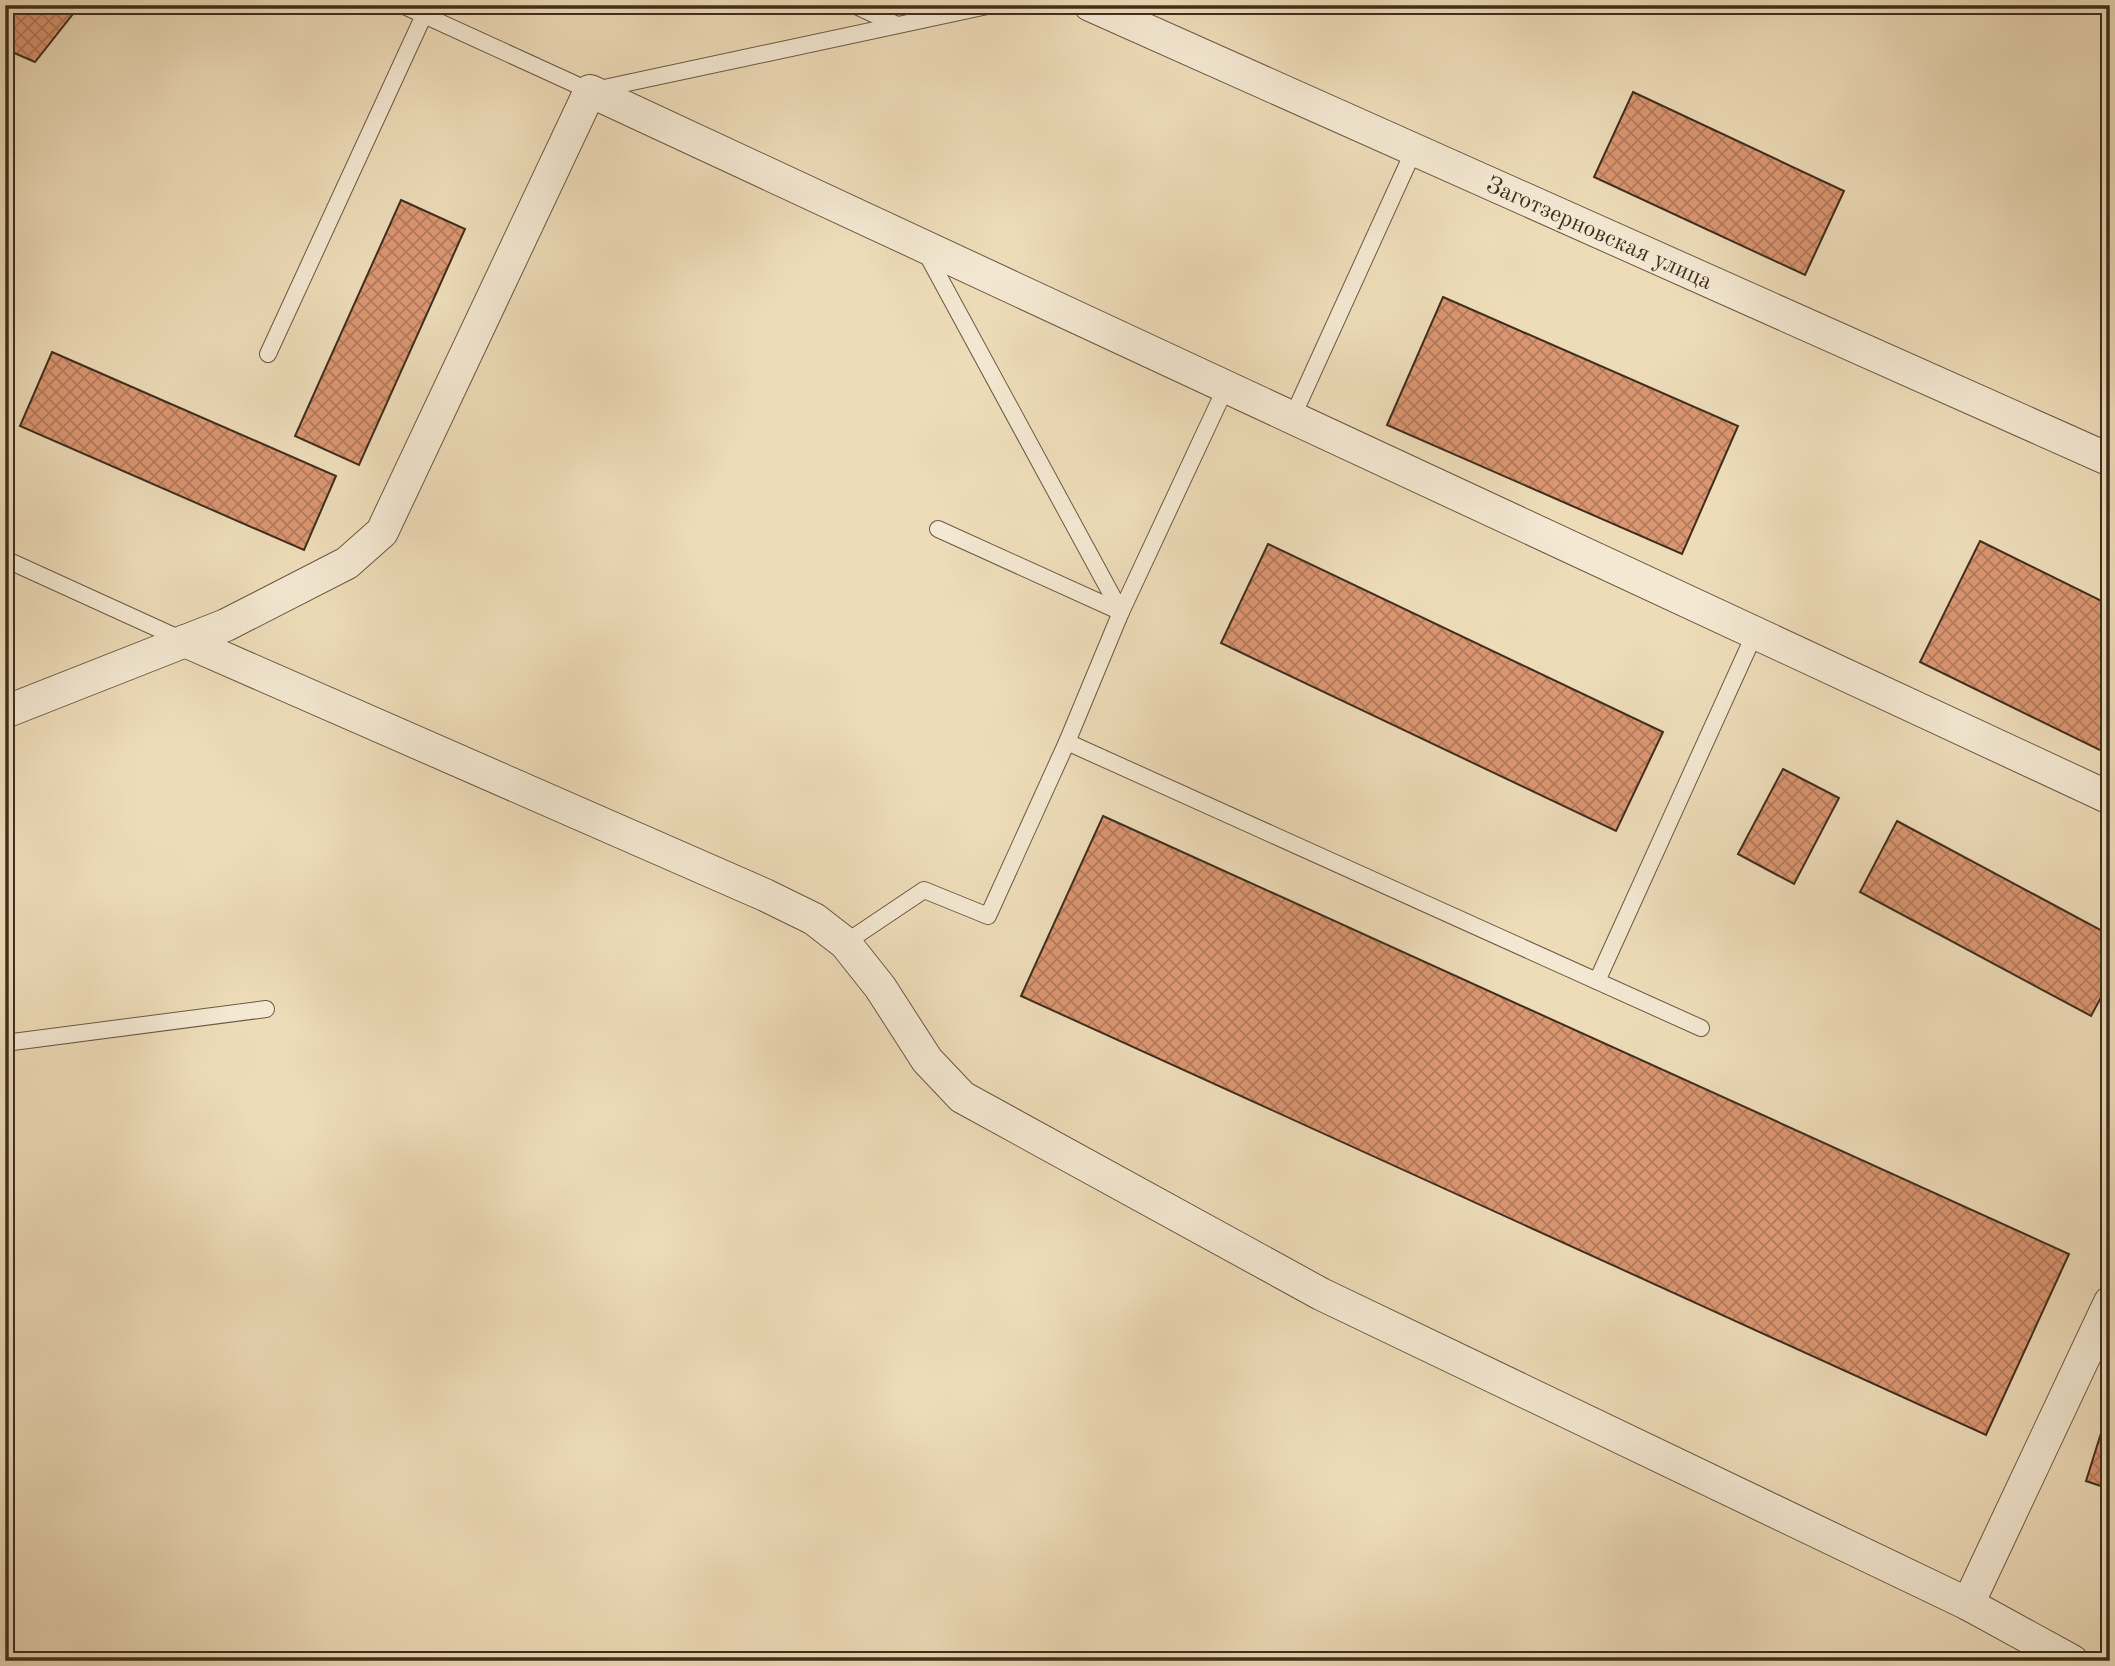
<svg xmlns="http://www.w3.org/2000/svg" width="2115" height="1666" viewBox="0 0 2115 1666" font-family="'Old Standard TT',serif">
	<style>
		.building { fill: url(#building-cross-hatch); stroke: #3f2f1c; stroke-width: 2 }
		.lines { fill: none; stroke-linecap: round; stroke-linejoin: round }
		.service-casing { stroke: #6b5a43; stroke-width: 18 }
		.minor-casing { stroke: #6b5a43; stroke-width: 34 }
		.service { stroke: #f4e8d2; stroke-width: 16 }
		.minor { stroke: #f4e8d2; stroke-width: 32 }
		.labels { text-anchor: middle; stroke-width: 6; stroke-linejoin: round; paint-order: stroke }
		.street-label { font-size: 24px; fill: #3f2f1c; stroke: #f4e8d2 }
	</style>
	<defs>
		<pattern id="building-cross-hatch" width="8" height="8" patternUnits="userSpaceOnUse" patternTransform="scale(1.75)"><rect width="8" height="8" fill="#db9672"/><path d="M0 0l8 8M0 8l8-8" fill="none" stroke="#b37b5d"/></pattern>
	</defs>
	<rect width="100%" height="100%" fill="#eedcb9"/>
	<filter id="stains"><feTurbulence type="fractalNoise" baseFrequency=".00286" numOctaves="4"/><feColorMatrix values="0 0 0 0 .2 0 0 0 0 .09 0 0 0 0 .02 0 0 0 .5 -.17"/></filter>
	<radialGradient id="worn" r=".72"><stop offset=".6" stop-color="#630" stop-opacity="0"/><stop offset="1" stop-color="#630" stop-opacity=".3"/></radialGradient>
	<g class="building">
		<path d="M5,5h75l-45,57 -30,-13z"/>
		<path d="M1633,92l211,99 -39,84 -211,-98z"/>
		<path d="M5,152l9,2 -9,20z"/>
		<path d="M401,200l64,29 -106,236 -64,-29z"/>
		<path d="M1443,297l295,129 -56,128 -295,-129z"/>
		<path d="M52,352l284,124 -32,74 -284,-124z"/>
		<path d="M1980,541l130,64v150l-190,-93z"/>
		<path d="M1268,544l395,188 -47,99 -395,-188z"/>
		<path d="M1783,769l56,29 -45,86 -56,-30z"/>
		<path d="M1103,816l966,438 -83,181 -965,-439z"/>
		<path d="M1897,821l213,114v46l-19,35 -231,-124z"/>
		<path d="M2107,1414l3,1v74l-24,-8z"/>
	</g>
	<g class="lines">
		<g class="service-casing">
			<g id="service">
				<path d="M402,5l188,86 402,-86"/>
				<path d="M854,5l43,20"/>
				<path d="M925,251l196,361"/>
				<path d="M268,354l156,-339"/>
				<path d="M1292,418l122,-268"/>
				<path d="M938,529l183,83"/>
				<path d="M5,559l180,82"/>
				<path d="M1067,742l634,286"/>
				<path d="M845,943l79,-53 64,26 79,-174 54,-130 105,-225"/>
				<path d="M1597,981l158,-348"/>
				<path d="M5,1043l261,-34"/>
			</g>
		</g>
		<g class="minor-casing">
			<g id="minor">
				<path id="s1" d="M1090,5l1020,455"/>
				<path d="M185,641l580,254 49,24 31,24 35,44 47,73 35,37 359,197 647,310 104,57"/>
				<path d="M5,712l221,-87 121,-62 35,-31 208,-441 1520,707"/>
				<path d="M1968,1604l142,-302"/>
			</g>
		</g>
		<use href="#service" class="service"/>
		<use href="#minor" class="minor"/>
	</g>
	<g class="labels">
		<g class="street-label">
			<text dy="8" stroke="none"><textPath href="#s1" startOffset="558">Заготзерновская улица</textPath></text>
		</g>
	</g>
	<rect width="2115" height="1666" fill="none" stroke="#eedcb9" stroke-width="28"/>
	<rect x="7" y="7" width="2101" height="1652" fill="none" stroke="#3f2f1c" stroke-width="3.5"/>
	<rect x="14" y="14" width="2087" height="1638" fill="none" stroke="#3f2f1c" stroke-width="2"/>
	<rect width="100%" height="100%" filter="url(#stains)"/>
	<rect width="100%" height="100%" fill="url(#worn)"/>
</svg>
